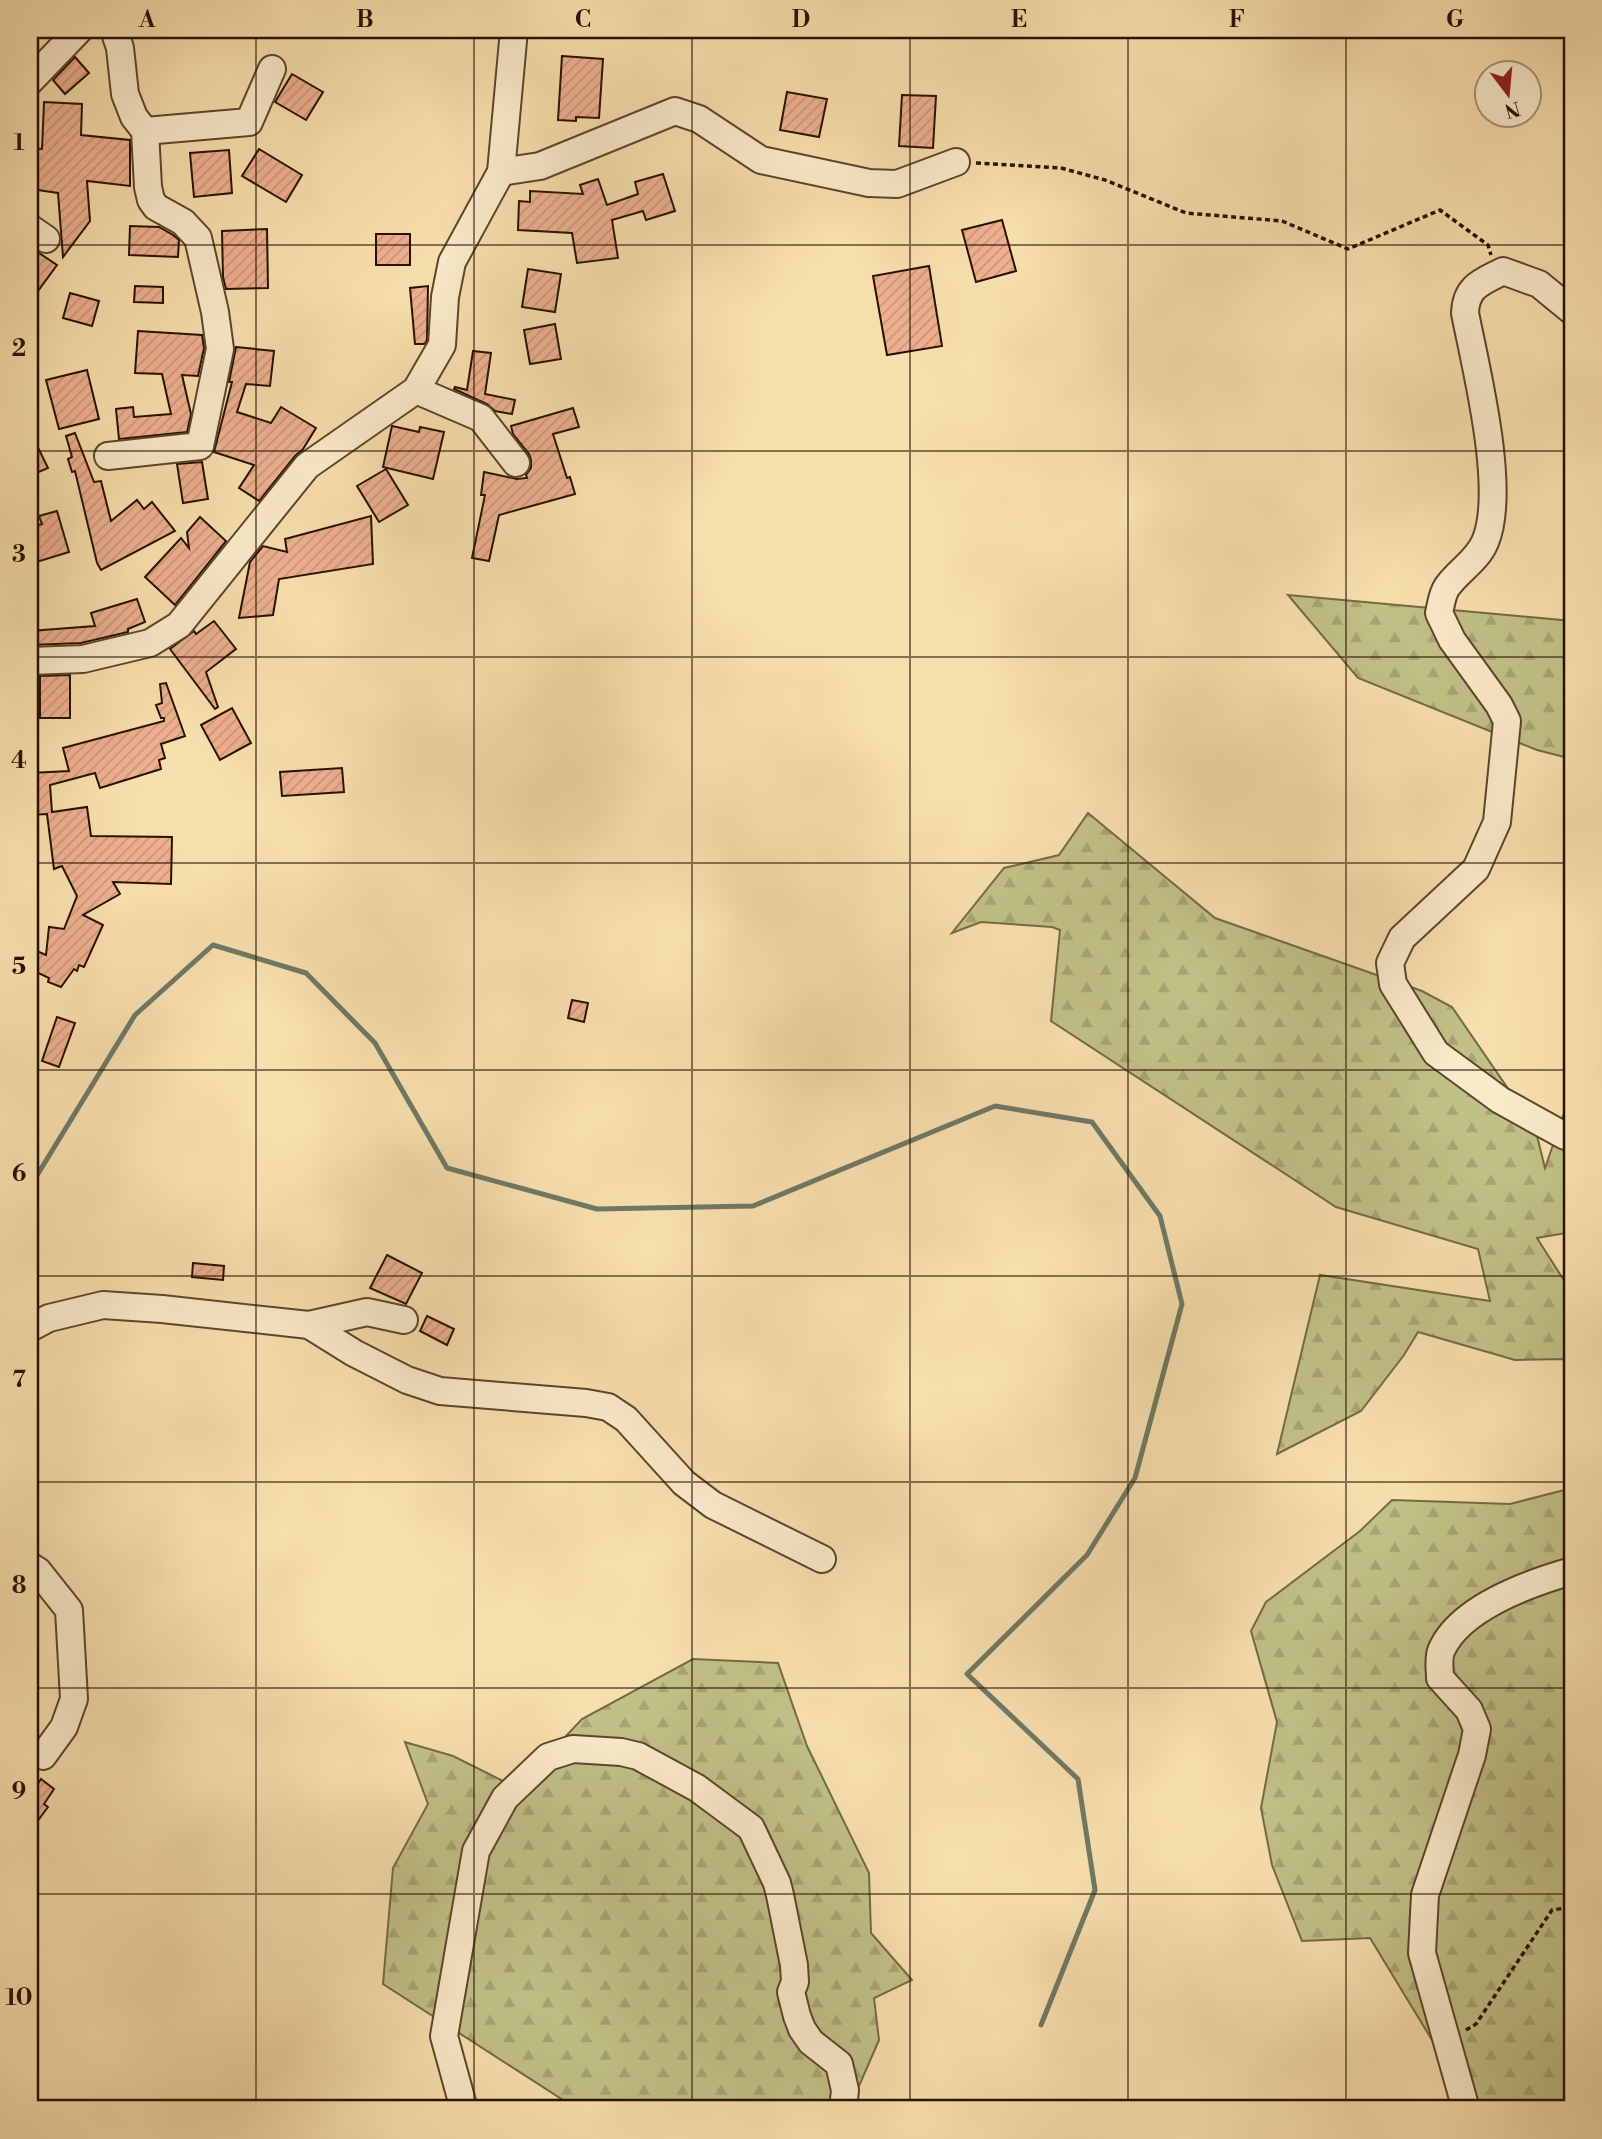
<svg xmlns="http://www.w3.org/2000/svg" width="1602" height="2139" viewBox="0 0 1602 2139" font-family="'Libre Bodoni',serif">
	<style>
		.forest { fill: url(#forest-firs); stroke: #746a44; stroke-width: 2 }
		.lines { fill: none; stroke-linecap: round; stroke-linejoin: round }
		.stream { stroke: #6f7964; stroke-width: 5 }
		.building { fill: url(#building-hatch); stroke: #281200; stroke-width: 2 }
		.minor-casing { stroke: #5c452b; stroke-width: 30 }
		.path { stroke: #281200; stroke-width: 3.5; stroke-dasharray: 5 3.5; stroke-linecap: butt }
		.minor { stroke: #faeaca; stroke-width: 26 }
		.grid { fill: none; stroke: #281200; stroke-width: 2; stroke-opacity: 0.55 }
		.neatline { fill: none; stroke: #281200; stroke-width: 2.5 }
		.grid-label { font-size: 23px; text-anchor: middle; font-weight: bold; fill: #281200 }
	</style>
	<defs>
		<pattern id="forest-firs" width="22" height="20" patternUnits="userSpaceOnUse" patternTransform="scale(1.75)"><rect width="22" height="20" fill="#c1c187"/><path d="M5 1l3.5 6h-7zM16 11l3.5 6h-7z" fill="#a6a573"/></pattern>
		<pattern id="building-hatch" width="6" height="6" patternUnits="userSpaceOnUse" patternTransform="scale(1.75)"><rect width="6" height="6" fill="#edb090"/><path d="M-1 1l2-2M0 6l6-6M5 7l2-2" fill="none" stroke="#cb967a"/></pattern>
	</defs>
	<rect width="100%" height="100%" fill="#f7dfad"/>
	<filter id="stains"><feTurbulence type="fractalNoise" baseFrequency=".00286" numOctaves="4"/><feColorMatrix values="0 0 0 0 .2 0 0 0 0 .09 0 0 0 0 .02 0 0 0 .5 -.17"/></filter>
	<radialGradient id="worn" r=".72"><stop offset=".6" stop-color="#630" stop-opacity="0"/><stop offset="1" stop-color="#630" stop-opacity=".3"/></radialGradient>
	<g class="forest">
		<path d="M1288,595l284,26v138l-35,-9 -179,-72z"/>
		<path d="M1088,813l127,105 207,73 30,16 83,121 10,40 27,-78v142l-35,6 35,55v67l-6,-1 -51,1 -97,-28 -14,23 -43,56 -84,43 43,-179 170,26 -12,-52 -142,-42 -285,-186 9,-91 -8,-3 -71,-5 -29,11 52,-65 55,-13z"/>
		<path d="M1572,1488v621h-98l-104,-171 -68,3 -30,-76 -11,-57 16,-86 -26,-91 15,-29 94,-71 32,-31 118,4z"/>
		<path d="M693,1659l85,4 29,83 62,127 2,60 41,47 -38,18 5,42 -30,69h-272l-194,-125 10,-116 35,-64 -23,-62 48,14 56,28 40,-30 33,-35z"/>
	</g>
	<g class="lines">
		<path class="stream" d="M30,1175l6,2 99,-162 78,-70 93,28 69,70 72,125 150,41 156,-3 242,-100 97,16 68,94 22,88 -47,174 -48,77 -120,119 111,105 17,111 -54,135"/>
	</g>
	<g class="building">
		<path d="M562,56l41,3 -4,59 -23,-1v4l-18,-1z"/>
		<path d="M75,57l14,16 -24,21 -12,-14z"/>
		<path d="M292,74l31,18 -17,28 -31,-18z"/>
		<path d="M787,92l40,7 -8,38 -39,-7z"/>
		<path d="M902,95l34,1 -3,52 -34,-2z"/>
		<path d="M44,102l38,2 -1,31 49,5v46l-43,-5 3,40 -27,36 -5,-64 -28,-4v-41l12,1z"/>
		<path d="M259,149l43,26 -16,27 -44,-26z"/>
		<path d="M229,150l3,43 -38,4 -4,-44z"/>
		<path d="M663,174l12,37 -29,9 -3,-9 -31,9 6,38 -41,5 -5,-30 -54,-3 1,-29 11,1v-11l53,3 -3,-9 18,-6 9,26 31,-11 -3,-12z"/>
		<path d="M1002,220l14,51 -40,11 -14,-52z"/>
		<path d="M130,226l29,1 14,8 6,5 -1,17 -49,-2z"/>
		<path d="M267,229l1,59 -42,1 -3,-12 -1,-46z"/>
		<rect x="376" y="234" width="34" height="31"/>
		<path d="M30,247l27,18 -27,37z"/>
		<path d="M929,266l13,80 -55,9 -14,-79z"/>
		<path d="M528,269l33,5 -6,38 -33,-5z"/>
		<path d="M135,286l28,1v16l-29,-1z"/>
		<path d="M428,286l-1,54 -2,4h-10l-5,-56z"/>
		<path d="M70,293l29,8 -7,25 -29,-8z"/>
		<path d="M555,324l6,35 -31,5 -6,-34z"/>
		<path d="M138,331l64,4 2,13 -6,28 -16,-1 9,39 -4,18 -68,7 -3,-30 17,-2 1,10 37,-3 -9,-40 -27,-1z"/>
		<path d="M236,347l38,4 -4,35 -24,-2 -9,28 34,11 10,-16 35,21 -13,21 -8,7 -36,45 -20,-13 15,-23 -40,-13 18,-70h-3z"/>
		<path d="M473,351l18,2 -6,41 30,6 -3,14 -17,-3 -8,-7 -33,-15 1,-2 12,3z"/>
		<path d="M87,370l12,49 -40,10 -13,-49z"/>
		<path d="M573,408l6,19 -26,7 14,44 3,-1 5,17 -76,21 -10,46 -17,-3 13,-63h-4l3,-23 33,7 10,-1 -1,-3 5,-7v-8l-2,-6 -16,-20 -2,-8z"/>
		<path d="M392,426l27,6 1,-5 24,5 -11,47 -50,-12z"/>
		<path d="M30,431l18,37 -14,6 -4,-9z"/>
		<path d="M75,433l19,49 7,-1 10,40 26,-21 7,9 8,-7 23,29 -74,39 -4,-7 -22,-92 -3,1 -4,-13 4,-2 -6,-21z"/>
		<path d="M202,462l6,37 -25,4 -6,-39z"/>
		<path d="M386,469l22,36 -29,17 -22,-36z"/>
		<path d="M57,511l12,41 -39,12v-36l12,-4 -3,-8z"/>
		<path d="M371,516l2,48 -94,15 -6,36 -34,3 11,-56 13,-16 24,6 -2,-13z"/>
		<path d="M200,517l26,24 -51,64 -30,-28 36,-39 8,10 -2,-16z"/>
		<path d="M137,599l8,23 -17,7v3l-47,11 -51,2v-14l65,-5 -4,-13z"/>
		<path d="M214,621l22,28 -30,23 12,35 -3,2 -45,-60 24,-18 2,3z"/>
		<path d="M70,675v43h-30v-42z"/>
		<path d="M166,683l19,53 -24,8 4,14 -6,2 2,9 -61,19 -5,-15 -45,12 2,27 35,-5 4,29 81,1 -1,47 -58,-2 7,12 -37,21 20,10 -19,42 -5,-2 -2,6 -3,-2 -13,18 -13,-5 1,-4 -19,-9 7,-18 9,4 3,-28 15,2 13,-33 -15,-30 -8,3 -7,-55 -17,1v-42l39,-2 -6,-23 101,-27v-3h-3l-5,-13 6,-2 -2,-19z"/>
		<path d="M232,708l19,35 -31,17 -19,-35z"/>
		<path d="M342,768l2,24 -62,4 -2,-24z"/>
		<path d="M572,1000l16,3 -4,19 -16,-4z"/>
		<path d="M57,1017l18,6 -16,44 -17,-6z"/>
		<path d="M387,1255l35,18 -16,31 -36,-16z"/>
		<path d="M193,1263l31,3 -1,14 -31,-3z"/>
		<path d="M427,1316l27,13 -7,16 -27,-14z"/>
		<path d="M41,1779l13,10 -10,15 4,3 -9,12 -4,-3 -5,7v-43l7,5z"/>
	</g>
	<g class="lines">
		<g class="minor-casing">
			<g id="minor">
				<path d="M30,81l49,-51"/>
				<path d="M145,131l104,-9 23,-53"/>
				<path d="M501,172l39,-6 135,-55 24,8 62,41 108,23 28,1 59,-22"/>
				<path d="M30,228l16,11"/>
				<path d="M1572,311l-33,-27 -36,-13c-21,11 -37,15 -38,42 11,56 42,178 20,229 -8,19 -27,29 -38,45 -5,7 -6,18 -8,26l13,27 47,65 8,16 -10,101 -21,47 -74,69 -12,25 3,21 43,69 64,47 65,36 7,1"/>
				<path d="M416,390l65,28 35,45"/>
				<path d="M108,456l92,-10 20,-97 -5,-37 -17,-74 -15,-16 -27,-15 -5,-7 -3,-13 -3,-56 -11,-14 -9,-23 -5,-46 -6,-18"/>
				<path d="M30,661l53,-2 67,-16 29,-18 128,-159 109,-76 26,-45 3,-48 7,-35 49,-90 13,-142"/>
				<path d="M309,1325l58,-13 37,8"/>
				<path d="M30,1328l19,-10 54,-13 59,4 147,16 45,28 53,27 33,11 146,12 22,4 18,12 58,64 29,22 109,54"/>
				<path d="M30,1566l8,5 31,39 5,89 -10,28 -21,29"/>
				<path d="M464,2109l-20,-73 32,-185 29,-53 43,-41 25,-8 48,3 17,4 59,32 54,40 26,55 3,12 14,70 1,17 -4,10 6,24 5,13 9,13 28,22 6,26 -2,19"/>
				<path d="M1466,2109l-44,-156 3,-58 47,-140 5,-26 -8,-19 -29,-32c0,-7 -2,-19 1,-27 18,-43 89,-68 131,-80"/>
			</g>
		</g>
		<g class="path">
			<path d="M976,163l85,5 44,12 81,33 96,8 66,28 92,-39 48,35 3,10"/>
			<path d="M1466,2030l10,-6 76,-114 20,-3"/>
		</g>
		<use href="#minor" class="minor"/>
	</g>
	<path class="grid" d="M256,30v2079M474,30v2079M692,30v2079M910,30v2079M1128,30v2079M1346,30v2079M30,245h1542M30,451h1542M30,657h1542M30,863h1542M30,1070h1542M30,1276h1542M30,1482h1542M30,1688h1542M30,1894h1542"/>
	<rect width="1602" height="2139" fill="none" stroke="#f7dfad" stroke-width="77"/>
	<g transform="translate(1508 94) rotate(164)"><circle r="33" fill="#faeaca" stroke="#a69479" stroke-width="2"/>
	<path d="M0-5L12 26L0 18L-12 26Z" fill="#8f2418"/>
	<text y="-10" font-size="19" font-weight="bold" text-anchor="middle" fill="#281200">N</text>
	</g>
	<rect x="38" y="38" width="1526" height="2062" class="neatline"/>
	<g class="grid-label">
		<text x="147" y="27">A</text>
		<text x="365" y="27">B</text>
		<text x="583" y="27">C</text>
		<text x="801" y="27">D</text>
		<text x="1019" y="27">E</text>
		<text x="1237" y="27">F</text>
		<text x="1455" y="27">G</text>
		<text x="19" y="150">1</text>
		<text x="19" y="356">2</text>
		<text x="19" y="562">3</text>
		<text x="19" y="768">4</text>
		<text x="19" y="974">5</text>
		<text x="19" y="1181">6</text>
		<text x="19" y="1387">7</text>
		<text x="19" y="1593">8</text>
		<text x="19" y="1799">9</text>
		<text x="19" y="2005">10</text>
	</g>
	<rect width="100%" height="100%" filter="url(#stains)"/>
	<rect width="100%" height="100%" fill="url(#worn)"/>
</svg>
